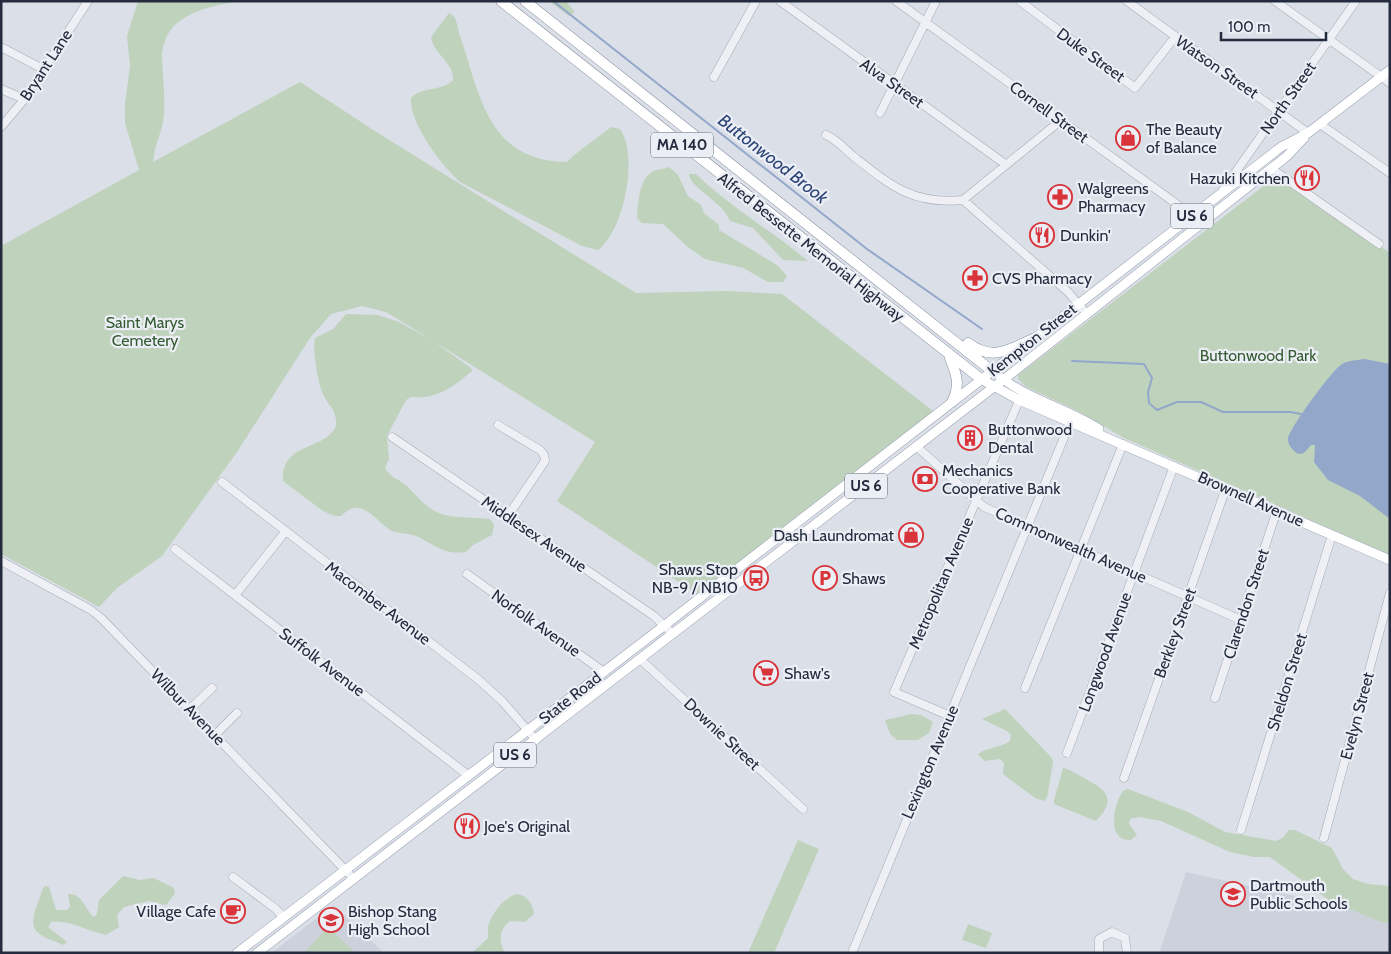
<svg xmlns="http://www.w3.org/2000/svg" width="1391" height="954" font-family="Cabin,sans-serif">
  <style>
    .built { fill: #cdd1dc }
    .green { fill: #bfd2bc }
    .water { fill: #93a7cb }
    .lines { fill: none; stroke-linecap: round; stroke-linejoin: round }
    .stream { stroke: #93a7cb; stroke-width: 2 }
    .minor-casing { stroke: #a4a9b4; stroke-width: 9 }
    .major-casing { stroke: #9aa1b4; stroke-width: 10 }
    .highway-casing { stroke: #828a9f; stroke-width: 11 }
    .minor { stroke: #eef0f5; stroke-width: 8 }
    .major { stroke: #fff; stroke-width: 9 }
    .highway { stroke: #fff; stroke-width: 10 }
    .labels { text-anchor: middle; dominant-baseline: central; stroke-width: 4.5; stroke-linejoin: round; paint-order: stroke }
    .shield { fill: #ebeef5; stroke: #606675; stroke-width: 1 }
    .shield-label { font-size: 15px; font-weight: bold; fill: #242b3e }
    .street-label { font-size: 16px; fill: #242b3e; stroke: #ebeef5 }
    .poi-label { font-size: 16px; fill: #242b3e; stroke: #ebeef5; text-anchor: start }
    .park-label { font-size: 16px; fill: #345b31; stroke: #ebeef5 }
    .water-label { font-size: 18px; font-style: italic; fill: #2c4475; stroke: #ebeef5 }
  </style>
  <rect width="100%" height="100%" fill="#dbdfe7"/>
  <path class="built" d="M1186 872 1390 917V953H1159Z
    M334 905 384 953H271Z"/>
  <path class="green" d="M138 1H239C205 8 162 14 162 60 163 78 165 96 164 114 163 131 154 145 153 162L300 82 381 135 636 293 728 291 782 294 933 411 697 594 557 501 595 442 433 341 471 368 472 371C453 387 436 400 411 397L406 400 387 436 389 459 385 468C390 477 398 479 406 485 416 495 425 507 439 513 455 519 474 517 490 519L494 525 492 535 473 545 466 552C442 555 436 545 416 536 408 533 397 534 390 530 379 523 368 506 354 508 350 508 344 513 341 516H335L323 511 283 481C281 441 326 451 336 426 337 408 329 408 323 394 318 384 312 348 315 338L333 329 346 314 378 315 399 322 432 340 386 312 362 306 331 314 310 338 237 452 162 556 117 588 99 607 1 554V246L139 170 125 123V104L130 66 127 36Z
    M549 1H566L575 12 569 16Z
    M449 13C457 16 457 25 459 33 480 93 486 161 567 162 580 149 596 139 611 127L620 129C639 156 624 230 598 250L582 246 460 182C442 166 409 123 411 98 422 86 442 92 453 80 454 62 434 55 431 37Z
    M669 167 678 175 688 196 701 205 704 213 719 225V230L777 265 787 276 783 282H768L743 268 705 259 689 248 663 224 642 223 637 218C638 204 639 179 652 172 657 169 664 169 669 167Z
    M689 174H696C730 207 772 231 808 261L783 260 753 228 730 221C723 202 689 187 689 174Z
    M1279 174 1390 253V555L1124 438 1076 410 1026 387 1018 379V375Z
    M1005 709 1051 757 1053 762 1047 798 1044 801 1035 798 1003 774 1004 763 1000 759 984 761 978 754C988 747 1000 748 1010 741L1011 735 1007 731 982 719Z
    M912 714 921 715 933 722 929 733 918 740H897L890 734 885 720Z
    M1063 768C1070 769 1077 775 1084 778 1106 790 1118 798 1096 821L1054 804V800Z
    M1128 789 1188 812 1225 832 1276 841 1284 837 1289 830H1295L1332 848 1343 869 1353 879 1368 884 1390 886V923L1381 922 1330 901 1270 857H1254L1230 852 1161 821 1139 817 1130 819 1129 824 1137 835 1131 840C1105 842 1114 801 1124 790Z
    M798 840 819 849 774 953H748Z
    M123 876 140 880 154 878 174 888 175 893 167 904 164 905 149 901 124 907 117 915 119 927 106 935C89 932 68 919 51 922L48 927 67 942 64 945C35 934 26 932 39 900 42 895 40 890 45 886L49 887 56 910H67L70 906 68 894C83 893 85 910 94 917L97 914 99 900Z
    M518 894C527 896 533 904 534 914L525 922 510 921C499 930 498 941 505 953H472L488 938C489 934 487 930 488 926 492 913 505 896 518 894Z
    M968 924 992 933 986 948 962 940Z
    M328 927 356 953H304Z"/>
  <path class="water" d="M1365 359 1390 364V519L1360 496 1328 480 1314 462 1315 445H1311L1304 453 1298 454C1293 450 1288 446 1288 439 1288 430 1333 369 1342 364 1349 360 1358 360 1365 359Z"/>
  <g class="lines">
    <path class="stream" d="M553 1 867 249 982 329
      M1072 361 1144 364 1152 378 1148 392 1149 403 1157 410 1177 402H1201L1223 412H1291L1305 415"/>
    <defs>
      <path id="minor" d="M780 1 1005 164
        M896 1 1178 205 1198 227
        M1020 1 1135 88 1175 37
        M1127 1 1308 133
        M1275 1 1390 83
        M1 47 43 69
        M714 77 756 1
        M1 89 24 99
        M880 113 936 1
        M1320 124 1390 173
        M1 127 23 101 88 1
        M826 135C836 139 845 149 853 156 891 186 913 205 963 200L1068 292 1087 314
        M1272 169 1379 244
        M1223 190 1356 1
        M963 200 1060 121
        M498 425 540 450 544 455 545 461 508 516
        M392 437 654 616 673 634
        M916 446 984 507 1241 620
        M222 482 479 680 503 702 536 740
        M175 549 469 776
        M1 561 91 610 101 618 354 879
        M467 574 604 672
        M236 594 285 532
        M640 659 803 809
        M1025 688 1123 444
        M1215 698 1277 510
        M190 709 212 688
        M950 716 894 692 1021 396
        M215 735 237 713
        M1067 753 1174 466
        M1124 778 1226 488
        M1241 830 1332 535
        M1324 838 1390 593
        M233 877 276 909 283 917
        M852 953 1072 418
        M1099 953V939L1112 932 1125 938 1127 953"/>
      <path id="major" d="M1000 377C1030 400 1068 409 1099 429
        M981 379 1019 400 1390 560
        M237 953 665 625 1281 147 1308 133 1390 70
        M257 953 1012 373 1287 156 1304 138"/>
      <path id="highway" d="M501 1 981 379
        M525 1 992 371
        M968 343C992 362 1011 349 1035 338
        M950 358C956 373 961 385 952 402"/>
    </defs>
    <use href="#minor" class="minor-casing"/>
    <use href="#major" class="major-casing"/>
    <use href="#highway" class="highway-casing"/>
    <use href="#minor" class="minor"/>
    <use href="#major" class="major"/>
    <use href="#highway" class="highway"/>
  </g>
  <defs>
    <symbol id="shop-ring" viewBox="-11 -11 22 22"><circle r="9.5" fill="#ebeef5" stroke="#d8343a" stroke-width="1.5"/><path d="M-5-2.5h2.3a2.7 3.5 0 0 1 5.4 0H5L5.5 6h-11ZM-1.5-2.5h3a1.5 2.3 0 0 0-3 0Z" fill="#d8343a"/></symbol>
    <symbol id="restaurant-ring" viewBox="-11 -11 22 22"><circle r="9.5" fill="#ebeef5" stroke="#d8343a" stroke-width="1.5"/><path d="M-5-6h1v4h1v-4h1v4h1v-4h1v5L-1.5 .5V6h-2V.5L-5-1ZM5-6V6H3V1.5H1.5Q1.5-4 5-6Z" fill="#d8343a"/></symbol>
    <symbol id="pharmacy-ring" viewBox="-11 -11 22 22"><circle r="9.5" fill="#ebeef5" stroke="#d8343a" stroke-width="1.5"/><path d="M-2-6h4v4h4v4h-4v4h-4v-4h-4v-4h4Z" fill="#d8343a"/></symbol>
    <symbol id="building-ring" viewBox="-11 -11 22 22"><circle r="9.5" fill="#ebeef5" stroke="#d8343a" stroke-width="1.5"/><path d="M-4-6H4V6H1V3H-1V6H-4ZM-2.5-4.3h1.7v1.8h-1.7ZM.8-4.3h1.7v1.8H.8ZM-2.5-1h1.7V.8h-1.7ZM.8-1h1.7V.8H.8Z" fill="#d8343a"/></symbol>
    <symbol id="bank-ring" viewBox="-11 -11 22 22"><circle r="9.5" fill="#ebeef5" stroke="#d8343a" stroke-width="1.5"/><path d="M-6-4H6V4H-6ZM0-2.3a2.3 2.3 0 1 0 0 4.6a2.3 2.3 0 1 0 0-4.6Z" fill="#d8343a"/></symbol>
    <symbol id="bus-ring" viewBox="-11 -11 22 22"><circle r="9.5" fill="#ebeef5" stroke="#d8343a" stroke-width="1.5"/><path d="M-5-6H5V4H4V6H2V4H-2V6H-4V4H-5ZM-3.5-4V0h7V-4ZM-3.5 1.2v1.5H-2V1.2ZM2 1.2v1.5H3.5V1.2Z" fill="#d8343a"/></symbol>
    <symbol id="parking-ring" viewBox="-11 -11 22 22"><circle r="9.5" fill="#ebeef5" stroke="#d8343a" stroke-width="1.5"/><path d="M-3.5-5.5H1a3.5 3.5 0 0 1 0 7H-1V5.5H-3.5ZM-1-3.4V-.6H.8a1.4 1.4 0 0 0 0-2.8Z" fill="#d8343a"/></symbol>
    <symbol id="supermarket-ring" viewBox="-11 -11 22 22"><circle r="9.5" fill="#ebeef5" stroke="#d8343a" stroke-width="1.5"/><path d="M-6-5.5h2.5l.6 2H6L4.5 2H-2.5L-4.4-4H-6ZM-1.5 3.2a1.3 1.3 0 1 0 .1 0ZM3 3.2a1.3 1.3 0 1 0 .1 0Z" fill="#d8343a"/></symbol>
    <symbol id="school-ring" viewBox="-11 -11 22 22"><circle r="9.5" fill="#ebeef5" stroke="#d8343a" stroke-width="1.5"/><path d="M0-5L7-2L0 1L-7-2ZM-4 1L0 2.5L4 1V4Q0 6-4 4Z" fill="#d8343a"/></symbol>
    <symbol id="cafe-ring" viewBox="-11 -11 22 22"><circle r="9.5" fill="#ebeef5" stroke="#d8343a" stroke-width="1.5"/><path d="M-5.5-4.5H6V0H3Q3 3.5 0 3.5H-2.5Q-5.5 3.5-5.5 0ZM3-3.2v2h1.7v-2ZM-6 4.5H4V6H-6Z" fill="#d8343a"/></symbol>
  </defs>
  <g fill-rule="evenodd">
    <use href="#shop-ring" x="1114" y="124" width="28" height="28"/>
    <use href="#restaurant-ring" x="1293" y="164" width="28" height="28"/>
    <use href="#pharmacy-ring" x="1046" y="183" width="28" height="28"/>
    <use href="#restaurant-ring" x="1028" y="221" width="28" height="28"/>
    <use href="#pharmacy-ring" x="961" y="264" width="28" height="28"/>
    <use href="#building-ring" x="956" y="424" width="28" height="28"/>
    <use href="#bank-ring" x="911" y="465" width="28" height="28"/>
    <use href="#shop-ring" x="897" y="521" width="28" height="28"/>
    <use href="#bus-ring" x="742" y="564" width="28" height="28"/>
    <use href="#parking-ring" x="811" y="564" width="28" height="28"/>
    <use href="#supermarket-ring" x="752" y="659" width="28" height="28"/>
    <use href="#restaurant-ring" x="453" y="812" width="28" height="28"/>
    <use href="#school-ring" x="1219" y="880" width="28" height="28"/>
    <use href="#cafe-ring" x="219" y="897" width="28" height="28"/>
    <use href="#school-ring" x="317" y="906" width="28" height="28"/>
  </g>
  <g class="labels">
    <g class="shield">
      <rect x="651" y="132.5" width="62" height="25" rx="4"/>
      <rect x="1171" y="203.5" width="42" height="25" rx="4"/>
      <rect x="845" y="473.5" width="42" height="25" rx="4"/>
      <rect x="494" y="742.5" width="42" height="25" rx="4"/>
    </g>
    <g class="shield-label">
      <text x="682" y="145">MA 140</text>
      <text x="1192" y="216">US 6</text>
      <text x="866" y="486">US 6</text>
      <text x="515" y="755">US 6</text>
    </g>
    <g class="street-label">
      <text transform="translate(1091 55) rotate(36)">Duke Street</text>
      <text transform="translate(46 65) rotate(-57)">Bryant Lane</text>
      <text transform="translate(1217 67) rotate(35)">Watson Street</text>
      <text transform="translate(892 83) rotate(35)">Alva Street</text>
      <text transform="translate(1288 98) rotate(-55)">North Street</text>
      <text transform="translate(1049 112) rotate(36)">Cornell Street</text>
      <text transform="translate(811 247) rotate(38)">Alfred Bessette Memorial Highway</text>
      <text transform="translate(1032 340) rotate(-38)">Kempton Street</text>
      <text transform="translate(1251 499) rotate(24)">Brownell Avenue</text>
      <text transform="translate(534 534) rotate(34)">Middlesex Avenue</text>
      <text transform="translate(1071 545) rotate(24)">Commonwealth Avenue</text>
      <text transform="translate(941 583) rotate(-67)">Metropolitan Avenue</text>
      <text transform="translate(378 603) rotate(37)">Macomber Avenue</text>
      <text transform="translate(1246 604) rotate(-72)">Clarendon Street</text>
      <text transform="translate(536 623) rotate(35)">Norfolk Avenue</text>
      <text transform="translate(1175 633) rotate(-70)">Berkley Street</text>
      <text transform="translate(1105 652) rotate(-70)">Longwood Avenue</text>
      <text transform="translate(322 662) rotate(37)">Suffolk Avenue</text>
      <text transform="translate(1287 682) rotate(-73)">Sheldon Street</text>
      <text transform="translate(570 698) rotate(-38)">State Road</text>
      <text transform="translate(188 707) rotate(46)">Wilbur Avenue</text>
      <text transform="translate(1357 716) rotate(-75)">Evelyn Street</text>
      <text transform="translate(722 734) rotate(43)">Downie Street</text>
      <text transform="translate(930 762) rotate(-67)">Lexington Avenue</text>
    </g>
    <g class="poi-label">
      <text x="1146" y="129">The Beauty<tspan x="1146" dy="18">of Balance</tspan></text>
      <text x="1290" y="178" text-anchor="end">Hazuki Kitchen</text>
      <text x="1078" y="188">Walgreens<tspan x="1078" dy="18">Pharmacy</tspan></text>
      <text x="1060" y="235">Dunkin'</text>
      <text x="992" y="278">CVS Pharmacy</text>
      <text x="988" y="429">Buttonwood<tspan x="988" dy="18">Dental</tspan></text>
      <text x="942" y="470">Mechanics<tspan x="942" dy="18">Cooperative Bank</tspan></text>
      <text x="894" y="535" text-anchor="end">Dash Laundromat</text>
      <text x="738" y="569" text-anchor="end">Shaws Stop<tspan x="738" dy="18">NB-9 / NB10</tspan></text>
      <text x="842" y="578">Shaws</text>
      <text x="784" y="673">Shaw's</text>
      <text x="484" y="826">Joe's Original</text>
      <text x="1250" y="885">Dartmouth<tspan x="1250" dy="18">Public Schools</tspan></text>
      <text x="216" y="911" text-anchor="end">Village Cafe</text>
      <text x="348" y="911">Bishop Stang<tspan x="348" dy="18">High School</tspan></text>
    </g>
    <g class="park-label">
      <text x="145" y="322">Saint Marys<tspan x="145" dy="18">Cemetery</tspan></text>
      <text x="1258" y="355">Buttonwood Park</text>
    </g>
    <g class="water-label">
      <text transform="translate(773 159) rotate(38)">Buttonwood Brook</text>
    </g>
  </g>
  <rect width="1391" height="954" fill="none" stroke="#242b3e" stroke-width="5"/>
  <path d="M1221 32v8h105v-8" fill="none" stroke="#242b3e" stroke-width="2.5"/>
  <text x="1228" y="32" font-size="15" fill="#242b3e" stroke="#ebeef5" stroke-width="4" paint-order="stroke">100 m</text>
</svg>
